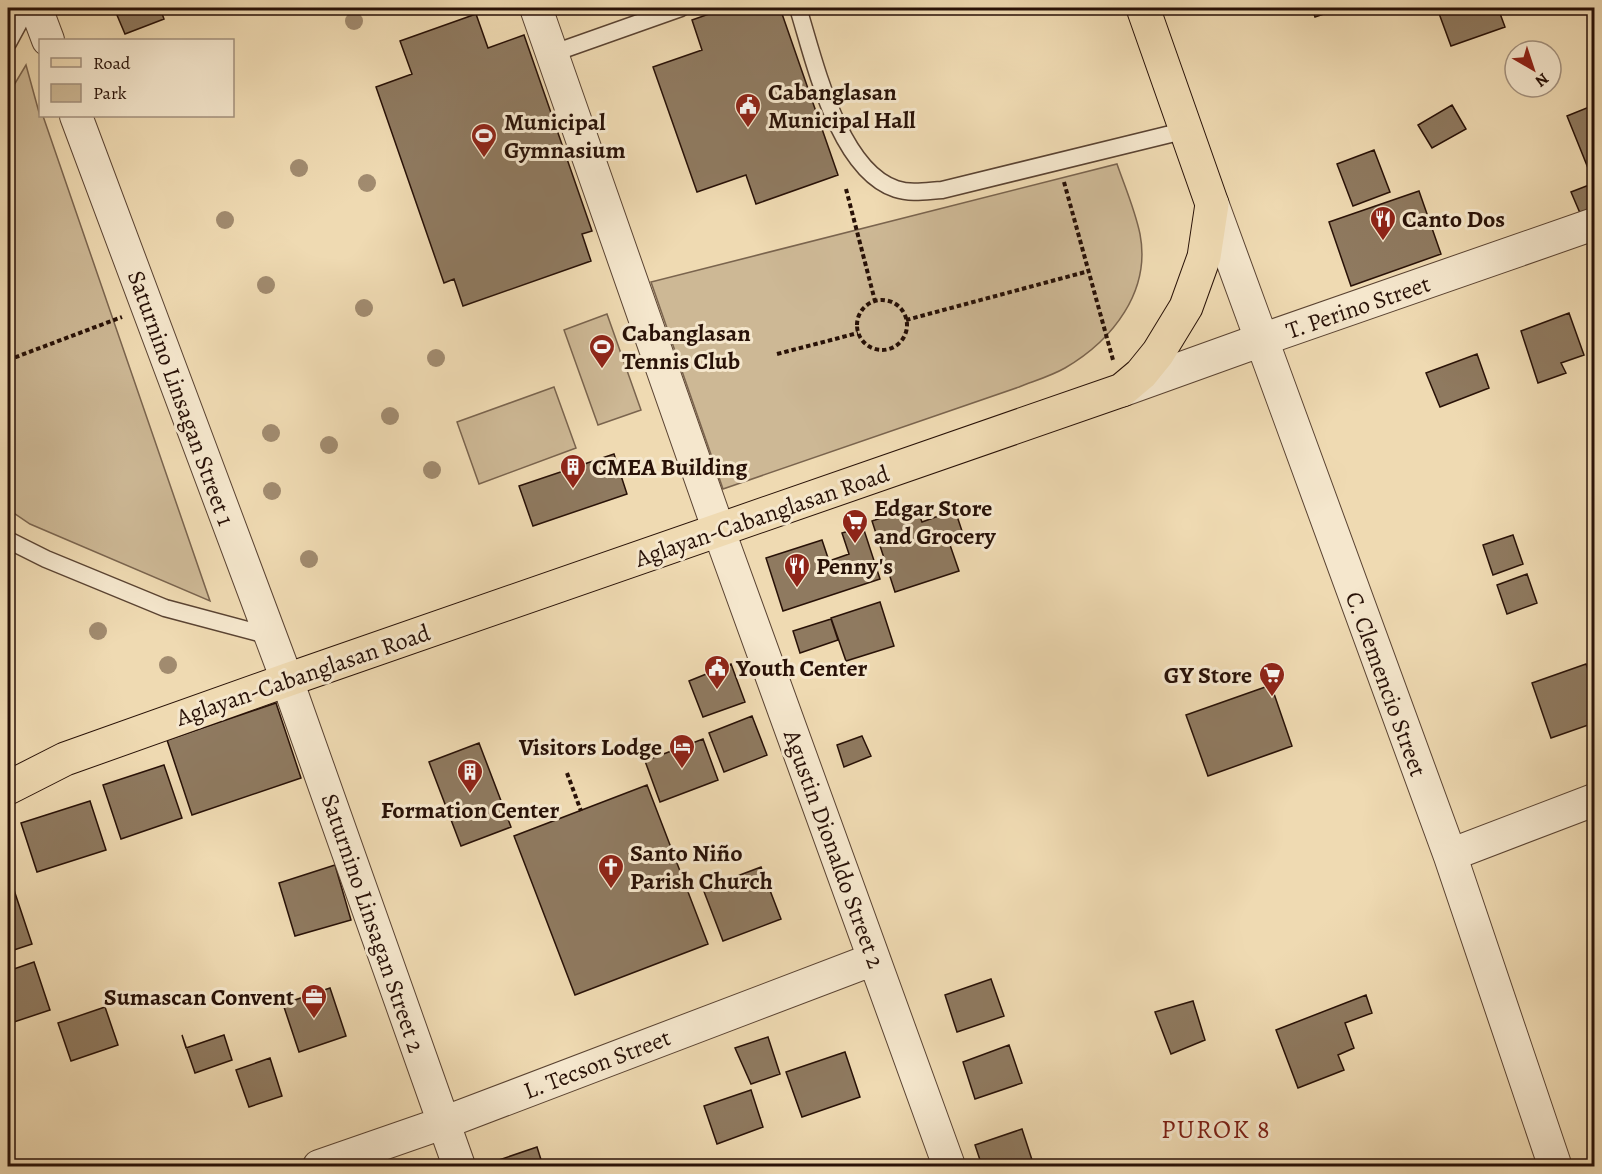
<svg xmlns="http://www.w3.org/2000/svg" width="1602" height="1174" font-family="Alegreya,serif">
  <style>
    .green { fill: #cdb895; stroke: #7a644e; stroke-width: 1.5 }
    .building { fill: #8f7a60; stroke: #281107; stroke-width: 1.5 }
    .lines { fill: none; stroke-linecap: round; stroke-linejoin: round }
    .service-casing { stroke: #5a4332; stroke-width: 19 }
    .minor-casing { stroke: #5a4332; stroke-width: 34 }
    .tertiary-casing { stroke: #5a4332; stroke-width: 35 }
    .primary-casing { stroke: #281107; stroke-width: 35 }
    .path { stroke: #281107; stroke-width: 4; stroke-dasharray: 4.5 3; stroke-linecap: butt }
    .service { stroke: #f5e7cd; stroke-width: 16 }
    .minor { stroke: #f5e7cd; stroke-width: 32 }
    .tertiary { stroke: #f5e7cd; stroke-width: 33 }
    .primary { stroke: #efdab2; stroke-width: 33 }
    .tree { fill: #a18b6f }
    .labels { text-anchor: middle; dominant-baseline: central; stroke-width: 6; stroke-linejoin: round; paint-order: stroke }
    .poi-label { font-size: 24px; font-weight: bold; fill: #281107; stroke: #f5e7cd; text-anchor: start }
    .street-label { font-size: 24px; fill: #281107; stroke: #f5e7cd }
    .neighbourhood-label { font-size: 26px; letter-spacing: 1.5px; fill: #7a1f14; stroke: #f5e7cd }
  </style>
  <rect width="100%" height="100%" fill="#efdab2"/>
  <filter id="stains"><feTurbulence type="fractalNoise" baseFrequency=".00333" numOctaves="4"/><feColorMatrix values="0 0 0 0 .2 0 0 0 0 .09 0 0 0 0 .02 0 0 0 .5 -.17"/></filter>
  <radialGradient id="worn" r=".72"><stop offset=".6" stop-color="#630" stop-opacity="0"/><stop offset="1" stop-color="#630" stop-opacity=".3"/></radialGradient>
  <path class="green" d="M26 65 40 116H43L210 601 30 524 8 509V95Z
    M1117 164C1125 187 1135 210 1140 234 1151 291 1113 340 1065 368 1051 376 1034 381 1019 387L723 489 651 282Z
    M607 314 641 410 598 425 564 330Z
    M554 387 576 448 479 484 457 422Z"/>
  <path class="building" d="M114 8H160L164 19 125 34Z
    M726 8H780L838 175 756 204 746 175 697 192 653 67 702 50 692 20Z
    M1312 8H1341L1315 17Z
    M1437 8H1498L1505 27 1451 46Z
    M476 14 488 48 524 35 592 231 582 234 591 261 463 306 454 279 444 283 376 87 412 74 400 41Z
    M1452 105 1466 129 1432 148 1418 125Z
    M1594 105V166L1588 168 1567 116Z
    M1374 150 1390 192 1353 206 1337 164Z
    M1589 185 1594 207 1580 213 1571 192Z
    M1419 191 1441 254 1351 286 1329 222Z
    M1569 313 1584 355 1561 363 1566 373 1538 383 1521 331Z
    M1477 354 1489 388 1440 407 1426 373Z
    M614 454 627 494 533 526 519 486Z
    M916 506 922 522 955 510 965 540 950 545 959 571 895 592 872 521Z
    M863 527 880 579 783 611 766 558 822 540 829 561 849 554 842 533Z
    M1513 535 1523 564 1493 575 1483 545Z
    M1527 574 1537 603 1507 614 1497 585Z
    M880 602 894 646 846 661 831 618Z
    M831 619 838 640 800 653 793 631Z
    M731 664 745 702 703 717 689 681Z
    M1586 664 1594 685V723L1551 738 1532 683Z
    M1271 685 1292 746 1208 776 1186 715Z
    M276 703 301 778 192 815 167 740Z
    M752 716 767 755 724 772 709 733Z
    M862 736 871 756 844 767 837 745Z
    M703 739 718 780 660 802 645 761Z
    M479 743 511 827 461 846 429 762Z
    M164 765 182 818 121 839 103 785Z
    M647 785 708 944 575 995 514 836Z
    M90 801 106 850 37 872 21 823Z
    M335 865 351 920 295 936 279 883Z
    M761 867 781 919 723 941 703 889Z
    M11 881 32 944 8 952V882Z
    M34 962 50 1010 8 1024V971Z
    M991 979 1004 1016 957 1032 945 995Z
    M330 988 346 1036 299 1052 283 1004Z
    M1366 995 1372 1013 1345 1023 1354 1048 1338 1055 1344 1070 1298 1088 1276 1030Z
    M1193 1001 1205 1040 1171 1054 1155 1012Z
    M105 1007 118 1045 71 1061 58 1023Z
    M182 1035 186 1048 224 1035 232 1060 195 1073Z
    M768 1037 780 1074 751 1084 735 1048Z
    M1009 1045 1022 1083 975 1099 963 1062Z
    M845 1052 860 1097 802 1117 786 1072Z
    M270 1058 282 1096 249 1107 236 1070Z
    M751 1090 763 1127 717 1144 704 1106Z
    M1022 1129 1034 1166H982L975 1145Z
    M537 1147 543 1166H491L490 1163Z"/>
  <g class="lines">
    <defs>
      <path id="service" d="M798 8C814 59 838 170 896 189 911 194 926 191 942 190L1187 130
        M8 43 27 8
        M551 54 681 8
        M8 540 46 559 165 608 270 636"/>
      <path id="minor" d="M36 8 48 40
        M536 8 719 531 949 1166
        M76 116 287 680 459 1166
        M1261 340 1594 224
        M1450 855 1594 800
        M319 1166 443 1123 874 959"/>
      <path id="tertiary" d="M1212 204 1450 855 1555 1166
        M1122 390 1261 340"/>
      <path id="primary" d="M8 788 65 759 287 680 1122 390 1141 374 1158 353 1186 307 1204 257 1212 204 1143 8"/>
    </defs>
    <use href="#service" class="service-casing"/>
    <use href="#minor" class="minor-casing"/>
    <use href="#tertiary" class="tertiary-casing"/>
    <use href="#primary" class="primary-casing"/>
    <path class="path" d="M1064 182 1113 360
      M846 189 875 301
      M857 325a25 25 0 1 1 50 0a25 25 0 1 1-50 0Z
      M906 320 1089 271
      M777 354 858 333
      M8 360 122 317
      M567 773 581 811"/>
    <use href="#service" class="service"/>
    <use href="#minor" class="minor"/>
    <use href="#tertiary" class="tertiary"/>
    <use href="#primary" class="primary"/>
  </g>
  <g class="tree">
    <circle cx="354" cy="21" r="9"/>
    <circle cx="299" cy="168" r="9"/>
    <circle cx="367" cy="183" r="9"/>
    <circle cx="225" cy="220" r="9"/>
    <circle cx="266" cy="285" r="9"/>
    <circle cx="364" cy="308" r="9"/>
    <circle cx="436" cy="358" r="9"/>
    <circle cx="390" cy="416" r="9"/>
    <circle cx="271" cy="433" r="9"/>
    <circle cx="329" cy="445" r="9"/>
    <circle cx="432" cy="470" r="9"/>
    <circle cx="272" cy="491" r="9"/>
    <circle cx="309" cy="559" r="9"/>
    <circle cx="98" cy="631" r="9"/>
    <circle cx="168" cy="665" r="9"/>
  </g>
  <defs>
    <symbol id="civic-pin" viewBox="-11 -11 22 30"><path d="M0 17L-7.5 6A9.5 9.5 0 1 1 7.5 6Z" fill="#8f2418" stroke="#f5e7cd"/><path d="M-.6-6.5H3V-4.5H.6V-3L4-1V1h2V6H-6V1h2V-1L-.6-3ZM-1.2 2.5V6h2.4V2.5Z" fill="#fff"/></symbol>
    <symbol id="stadium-pin" viewBox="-11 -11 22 30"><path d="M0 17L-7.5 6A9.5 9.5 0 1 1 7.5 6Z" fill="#8f2418" stroke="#f5e7cd"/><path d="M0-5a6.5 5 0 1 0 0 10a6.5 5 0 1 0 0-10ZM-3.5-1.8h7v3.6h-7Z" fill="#fff"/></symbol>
    <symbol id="restaurant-pin" viewBox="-11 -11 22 30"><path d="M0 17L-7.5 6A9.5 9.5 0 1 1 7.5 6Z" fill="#8f2418" stroke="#f5e7cd"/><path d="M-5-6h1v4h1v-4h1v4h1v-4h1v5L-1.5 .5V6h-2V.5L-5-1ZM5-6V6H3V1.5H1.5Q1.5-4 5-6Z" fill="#fff"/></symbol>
    <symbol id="building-pin" viewBox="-11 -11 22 30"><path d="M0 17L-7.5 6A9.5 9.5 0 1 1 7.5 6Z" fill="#8f2418" stroke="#f5e7cd"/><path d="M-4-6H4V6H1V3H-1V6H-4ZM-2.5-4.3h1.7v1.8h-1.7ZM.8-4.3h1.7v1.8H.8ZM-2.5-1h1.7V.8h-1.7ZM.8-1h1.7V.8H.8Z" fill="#fff"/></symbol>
    <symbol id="supermarket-pin" viewBox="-11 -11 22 30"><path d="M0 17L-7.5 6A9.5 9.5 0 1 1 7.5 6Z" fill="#8f2418" stroke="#f5e7cd"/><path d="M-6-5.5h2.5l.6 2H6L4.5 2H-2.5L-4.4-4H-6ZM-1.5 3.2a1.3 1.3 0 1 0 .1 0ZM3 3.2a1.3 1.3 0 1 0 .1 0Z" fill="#fff"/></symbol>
    <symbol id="hotel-pin" viewBox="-11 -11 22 30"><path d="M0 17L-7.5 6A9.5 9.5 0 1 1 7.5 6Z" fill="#8f2418" stroke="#f5e7cd"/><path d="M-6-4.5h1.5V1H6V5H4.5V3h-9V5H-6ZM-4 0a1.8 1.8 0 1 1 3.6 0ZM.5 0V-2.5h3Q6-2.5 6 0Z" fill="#fff"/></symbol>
    <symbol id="church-pin" viewBox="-11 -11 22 30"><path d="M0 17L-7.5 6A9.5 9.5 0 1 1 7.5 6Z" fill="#8f2418" stroke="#f5e7cd"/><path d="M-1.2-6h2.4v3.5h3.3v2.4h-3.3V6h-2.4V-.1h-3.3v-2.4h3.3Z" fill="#fff"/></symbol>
    <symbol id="office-pin" viewBox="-11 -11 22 30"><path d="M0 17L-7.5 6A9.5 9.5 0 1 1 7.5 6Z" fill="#8f2418" stroke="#f5e7cd"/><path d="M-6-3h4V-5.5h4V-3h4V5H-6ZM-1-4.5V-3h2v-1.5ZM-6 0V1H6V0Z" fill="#fff"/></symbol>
  </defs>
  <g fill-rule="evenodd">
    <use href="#civic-pin" x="733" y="91" width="30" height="40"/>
    <use href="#stadium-pin" x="469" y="121" width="30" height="40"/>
    <use href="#restaurant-pin" x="1368" y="204" width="30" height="40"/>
    <use href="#stadium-pin" x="587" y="332" width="30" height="40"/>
    <use href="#building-pin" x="558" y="452" width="30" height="40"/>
    <use href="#supermarket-pin" x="840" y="507" width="30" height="40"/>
    <use href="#restaurant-pin" x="782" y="551" width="30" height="40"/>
    <use href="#civic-pin" x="702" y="653" width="30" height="40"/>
    <use href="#supermarket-pin" x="1257" y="660" width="30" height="40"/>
    <use href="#hotel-pin" x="667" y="732" width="30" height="40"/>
    <use href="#building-pin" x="455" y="757" width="30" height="40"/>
    <use href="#church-pin" x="596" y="852" width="30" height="40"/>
    <use href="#office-pin" x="299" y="982" width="30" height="40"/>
  </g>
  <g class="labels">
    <g class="poi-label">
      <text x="768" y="92">Cabanglasan<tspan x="768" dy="28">Municipal Hall</tspan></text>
      <text x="504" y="122">Municipal<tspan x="504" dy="28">Gymnasium</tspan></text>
      <text x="1402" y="219">Canto Dos</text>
      <text x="622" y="333">Cabanglasan<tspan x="622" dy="28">Tennis Club</tspan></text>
      <text x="592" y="467">CMEA Building</text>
      <text x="874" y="508">Edgar Store<tspan x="874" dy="28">and Grocery</tspan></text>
      <text x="816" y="566">Penny's</text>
      <text x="736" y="668">Youth Center</text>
      <text x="1252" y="675" text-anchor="end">GY Store</text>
      <text x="662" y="747" text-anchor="end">Visitors Lodge</text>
      <text x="470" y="810" text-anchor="middle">Formation Center</text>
      <text x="630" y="853">Santo Niño<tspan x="630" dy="28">Parish Church</tspan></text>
      <text x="294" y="997" text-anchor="end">Sumascan Convent</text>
    </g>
    <g class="street-label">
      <text transform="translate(1358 307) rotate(-19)">T. Perino Street</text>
      <text transform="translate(181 398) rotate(70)">Saturnino Linsagan Street 1</text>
      <text transform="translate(762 516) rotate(-19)">Aglayan-Cabanglasan Road</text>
      <text transform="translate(303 675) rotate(-19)">Aglayan-Cabanglasan Road</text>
      <text transform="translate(1386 684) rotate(70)">C. Clemencio Street</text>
      <text transform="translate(834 849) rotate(70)">Agustin Dionaldo Street 2</text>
      <text transform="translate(373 923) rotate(71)">Saturnino Linsagan Street 2</text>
      <text transform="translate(597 1064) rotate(-21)">L. Tecson Street</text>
    </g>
    <g class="neighbourhood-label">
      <text x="1216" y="1129">PUROK 8</text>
    </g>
  </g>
  <rect width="1602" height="1174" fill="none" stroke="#efdab2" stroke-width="30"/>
  <rect x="9" y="9" width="1584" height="1156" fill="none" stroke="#281107" stroke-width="3"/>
  <rect x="15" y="15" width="1572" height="1144" fill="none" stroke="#281107" stroke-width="1.5"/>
  <rect x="39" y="39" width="195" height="78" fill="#f5e7cd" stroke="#a3917e" stroke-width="1.5"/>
  <rect x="51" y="58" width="30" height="9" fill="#efdab2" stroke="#a3917e" stroke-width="1.5"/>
  <text x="93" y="69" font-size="18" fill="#281107">Road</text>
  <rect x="51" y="84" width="30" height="18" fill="#cdb895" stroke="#a3917e" stroke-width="1.5"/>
  <text x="93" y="99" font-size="18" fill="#281107">Park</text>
  <g transform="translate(1533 69) rotate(141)"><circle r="28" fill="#f5e7cd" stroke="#a3917e" stroke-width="1.5"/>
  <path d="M0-4.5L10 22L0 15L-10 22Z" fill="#8f2418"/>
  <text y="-9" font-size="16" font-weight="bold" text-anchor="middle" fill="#281107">N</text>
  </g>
  <rect width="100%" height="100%" filter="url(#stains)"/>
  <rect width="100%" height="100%" fill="url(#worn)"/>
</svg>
